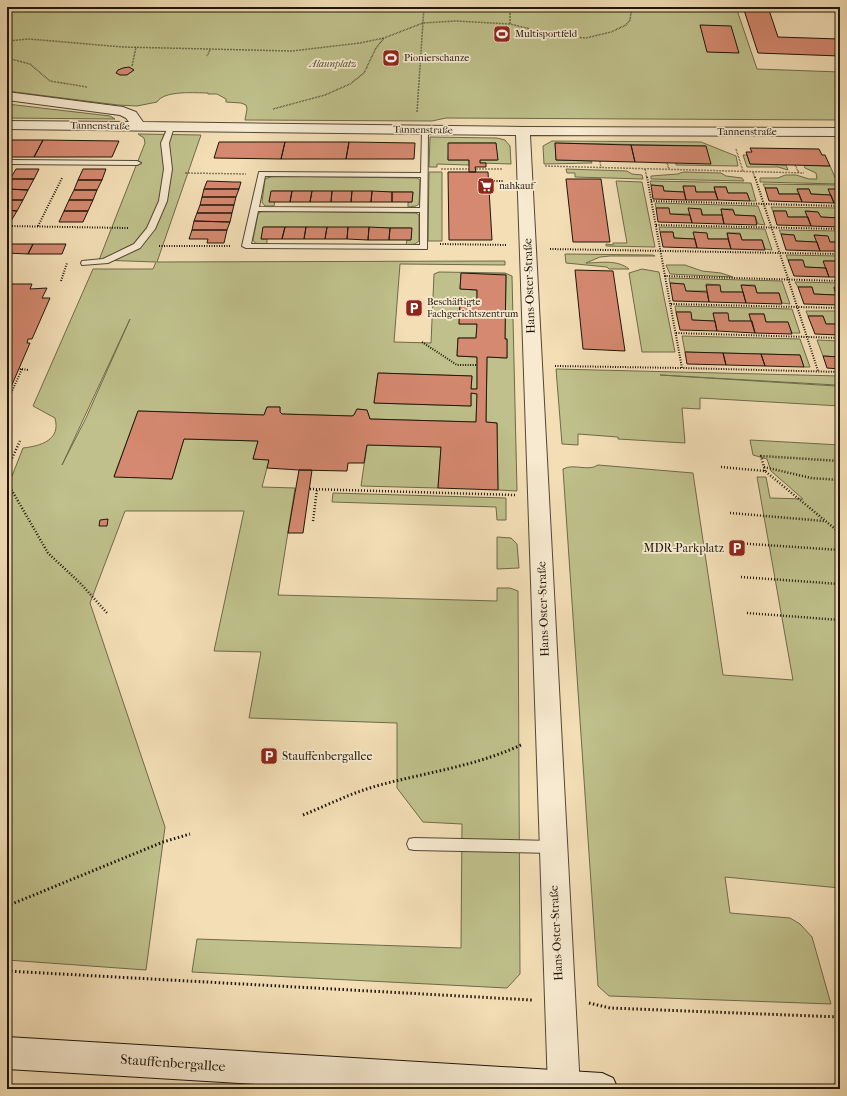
<svg xmlns="http://www.w3.org/2000/svg" width="847" height="1096" font-family="'IM FELL French Canon',serif">
  <style>
    .green { fill: #bfc08b; stroke: #6e6a4a; fill-rule: evenodd }
    .building { fill: #d58970; stroke: #1e1509 }
    .lines { fill: none; stroke-linecap: round; stroke-linejoin: round }
    .lane-casing { stroke: #534734; stroke-width: 2 }
    .street-casing { stroke: #534734; stroke-width: 2 }
    .secondary-casing { stroke: #1e1509; stroke-width: 2 }
    .path-far3 { stroke: #1e1509; stroke-width: 1.5; stroke-dasharray: 0.5 1; stroke-linecap: butt }
    .path-far2 { stroke: #1e1509; stroke-width: 2; stroke-dasharray: 1 1.5; stroke-linecap: butt }
    .path-far1 { stroke: #1e1509; stroke-width: 2.5; stroke-dasharray: 1 2; stroke-linecap: butt }
    .path { stroke: #1e1509; stroke-width: 3; stroke-dasharray: 1.5 2.5; stroke-linecap: butt }
    .lane { fill: #f7ead0; fill-rule: evenodd }
    .street { fill: #f7ead0; fill-rule: evenodd }
    .secondary { fill: #f7ead0; fill-rule: evenodd }
    .labels { text-anchor: middle; dominant-baseline: central; stroke-width: 3.5; stroke-linejoin: round; paint-order: stroke }
    .far-poi-label { font-size: 10px; fill: #1e1509; stroke: #f7ead0; text-anchor: start }
    .far-park-label { font-size: 10px; font-style: italic; fill: #565136; stroke: #f7ead0 }
    .far-street-label { font-size: 10px; fill: #1e1509; stroke: #f7ead0 }
    .street-label { font-size: 12px; fill: #1e1509; stroke: #f7ead0 }
    .poi-label { font-size: 12px; fill: #1e1509; stroke: #f7ead0; text-anchor: end }
    .near-street-label { font-size: 14px; fill: #1e1509; stroke: #f7ead0 }
  </style>
  <rect width="100%" height="100%" fill="#f3deb6"/>
  <filter id="stains"><feTurbulence type="fractalNoise" baseFrequency=".005" numOctaves="4"/><feColorMatrix values="0 0 0 0 .2 0 0 0 0 .09 0 0 0 0 .02 0 0 0 .5 -.17"/></filter>
  <radialGradient id="worn" r=".72"><stop offset=".6" stop-color="#630" stop-opacity="0"/><stop offset="1" stop-color="#630" stop-opacity=".3"/></radialGradient>
  <path class="green" d="M7 7H736L757 69 840 72V120L446 118 432 121 245 120 247 109 246 105 241 103 226 102V99L217 94H208V93C196 93 164 90 157 102L137 106 118 105 7 91Z
    M7 104 110 116 115 119 7 118Z
    M138 134 201 135 157 262 505 261V265L400 264 394 342 431 343 434 274 439 272 505 273 512 276 517 491 498 490 497 423 486 422 487 357 507 358V339H505L506 274H461L460 289 477 290V303L460 302 459 324H477L476 338H458L457 356 477 357V389H471L472 376 378 373 374 403 471 406V393L477 394 476 422 370 419 367 410 357 409 354 415 352 416 282 414 280 412V407H267L264 415 138 411 114 476 172 479 184 439 258 441 253 459 269 460 262 487 295 488 278 595 497 601V588H510L518 591 520 974 507 988 192 972 197 939 461 948 462 824 423 822 397 788V723L249 718 261 652 214 651 244 511H125L90 603 165 827 146 970 7 960V476H12L23 448C41 446 61 440 55 418L33 406 93 269H153L156 262 99 260 145 143 144 138ZM130 319 86 418 62 465Z
    M430 137 497 138 505 140 510 146 511 164 480 163V160H497L496 143H449L448 160H469V165L437 164V167H429Z
    M552 141 701 142 736 156 738 166 676 165V163L706 146 555 143 556 160 591 161 592 163 544 164 543 146Z
    M743 155H747L750 164 786 165 788 170 778 167H747Z
    M804 165 830 166 838 184 760 182V178H778L785 175H796L809 179H817L816 173 805 168Z
    M566 169 627 171 632 174 642 175 643 179 575 177V173H567Z
    M429 172H442V241H428Z
    M684 172 721 173 726 176 742 178 744 181 651 179V176L678 174 680 173Z
    M273 176 417 178 420 180 419 204 416 206 408 207V202H412L413 192 272 191 269 201H275L274 206H265L262 202 265 179Z
    M616 181 642 182 655 247 606 246V244L613 245V243H627Z
    M650 181 751 183 756 201H750L747 193H728L726 187H714L715 192H696L695 187 683 186 684 192 664 191 663 186 651 185Z
    M763 184 840 185V189L831 195 811 194 809 189H797L799 194H779L777 188H765Z
    M655 203 758 206 765 225 758 224 755 216 735 215 733 209H721L722 215H703L701 209H689L690 214H670L668 208H656Z
    M771 207 840 208V212H838L840 218 821 217 818 212 806 211 808 217H788L786 211H773Z
    M262 211 416 213 419 215V241L415 244 406 245 407 240H411V228L264 227 261 239H267V244C262 244 255 245 253 240L258 214Z
    M659 227 765 229 772 250 765 249 762 240H742L740 233H727L728 239H708L706 233 694 232 695 239 674 238 673 232H660Z
    M779 230 840 231V242H830L827 236 814 235 817 242 796 241 794 235 781 234Z
    M565 254 653 255 655 256H610L600 257 586 263C599 263 617 259 629 269H609L607 267 566 263Z
    M786 255 840 256V268L837 261H824L826 268 805 267 802 260H788Z
    M666 265H685L702 271 721 273 733 277 670 274Z
    M642 269 659 272 675 352H642L629 273Z
    M669 278 782 281 790 304 782 303 779 293H757L755 285H741L743 292H721L719 285 706 284 707 291H685L684 284 670 283Z
    M795 282 840 283V288H834L836 295 814 294 812 287H798Z
    M675 306 792 309 800 333H792L788 322H766L764 314H749L751 321H729L727 313H713L715 321 692 320 690 312H676Z
    M806 311H840V324H826L823 316H808Z
    M682 336 800 339 810 367H804L800 355 685 352Z
    M817 340 840 341V357L823 356Z
    M556 369 840 376V406L700 398V409L682 408 685 443 618 439V437L578 434V445L562 444ZM660 375 836 385V386Z
    M750 440 840 445V888L725 877 730 913 790 918 800 924 812 937 831 1004 609 996 598 986 563 469C574 463 588 472 598 465L693 473 723 675 793 680 757 477H766L770 498 803 499 771 471 767 459 753 455Z
    M367 445 441 447 438 488 361 486Z
    M333 493 506 498V520H497L496 507 332 502Z
    M497 537 511 538 517 544 519 568 497 569Z"/>
  <path class="building" d="M743 7H768L778 37 839 39 840 56 758 53Z
    M700 25 731 26 739 53 707 52Z
    M129 67 134 70 127 75H120L116 73 118 70 123 68Z
    M7 140H43L34 157H7Z
    M43 140 119 141 112 157H34Z
    M219 142H285L281 159 214 158Z
    M285 142H349L346 159H281Z
    M349 142 415 143 414 159H346Z
    M448 143H496L498 160H480V163H486V167H475L476 172H469V160H448Z
    M555 143 631 145 635 162 556 160Z
    M631 145 706 146 711 164 635 162Z
    M750 148 819 149 822 155H825L830 166 750 164 746 152H752Z
    M16 169H39L34 179H10Z
    M83 169H106L102 180H78Z
    M448 172H488L492 240H449Z
    M10 179H34L28 190 7 189V185Z
    M566 179H601L610 242H573Z
    M78 180H102L97 190H74Z
    M207 181 234 182H241L239 189H204Z
    M651 185 663 186 664 191 684 192 686 200 653 199Z
    M683 186H695L696 192H715L718 200H686Z
    M714 187H726L728 193H747L750 201 718 200Z
    M765 188H777L779 194H799L802 202 769 201Z
    M7 189 28 190 23 200H7Z
    M204 189H239L236 197H202Z
    M797 189H809L811 194 831 195 834 203 802 202Z
    M828 189H840V203H834Z
    M74 190H97L93 200H69Z
    M271 191H292L290 202H269Z
    M292 191H312L310 202H290Z
    M312 191H332L331 202H310Z
    M332 191H352L351 202H331Z
    M352 191H372L371 202H351Z
    M372 191 392 192V202H371Z
    M392 192H413L412 202H392Z
    M202 197H236L234 205H200Z
    M7 200H23L17 211 7 210Z
    M69 200H93L88 211H64Z
    M200 205H234L232 213H197Z
    M656 208H669L670 214 690 215 692 223 658 222Z
    M688 208 701 209 702 215H722L724 224 692 223Z
    M721 209 733 210 735 215 755 216 757 225 724 224Z
    M7 210 17 211 11 221H7Z
    M64 211H88L83 222H59Z
    M773 211H786L788 217H808L811 226 777 225Z
    M805 211 818 212 821 217 840 218V227L811 226Z
    M197 213H232L230 222 194 221Z
    M194 221 230 222 227 230H192Z
    M263 227H285L282 239H261Z
    M285 227H306L304 239H282Z
    M306 227H327L325 239H304Z
    M327 227H348L347 239H325Z
    M348 227H369L368 240 347 239Z
    M369 227 390 228 389 240H368Z
    M390 228H412L411 240H389Z
    M192 230H227L224 243H207L208 239H189Z
    M660 232H673L674 238 695 239 697 248 663 247Z
    M693 232 707 233 708 239H728L731 249 697 248Z
    M727 233 740 234 742 240H762L765 250 731 249Z
    M781 234 794 235 796 241 817 242 820 251 786 250Z
    M814 235 828 236 830 242H840V251H820Z
    M7 244H33L28 254 7 253Z
    M33 244H66L62 254H28Z
    M788 260H803L805 267 826 268 829 277 794 276Z
    M823 261H837L840 268V277H829Z
    M575 270 613 271 625 351 583 349Z
    M461 273 506 275 505 339H507V358L487 357 486 422 497 423 498 490 438 488 441 447 367 445 364 463H348L347 471 299 470 267 468 269 460 253 459 258 441 184 439 172 479 114 477 138 411 264 415 267 407H280V412L282 414 352 416 354 415 357 409 367 410 370 419 476 422 477 394 471 393V406L374 403 378 373 472 376 471 389H477V357L457 356 458 338H476L477 324H459L460 302 477 303V290L460 289Z
    M670 283 684 284 686 291 707 292 709 302 673 301Z
    M7 284H32L30 289 47 288 42 298H50L32 339H28L27 343H30L8 394Z
    M706 285H720L721 292H743L746 303 709 302Z
    M741 285 755 286 757 293H779L782 304 746 303Z
    M798 287H812L814 294 836 295 840 305 804 304Z
    M834 287 840 288V304L836 295Z
    M676 312H691L692 320 715 321 717 331 680 330Z
    M713 313H728L729 321H752L755 333 717 331Z
    M749 314H764L766 322H788L792 334 755 333Z
    M808 316H823L826 324H840V335L815 334Z
    M685 352 723 353 726 365 687 364Z
    M723 353 761 354 765 366 726 365Z
    M761 354 800 355 804 367 765 366Z
    M823 356 840 357V369L827 368Z
    M299 470H312L303 533H288Z
    M108 519 107 526H99L100 520Z"/>
  <g class="lines">
    <defs>
      <path id="lane" d="M171 125 174 127 169 143 172 169 167 201 155 229 140 248 108 263 82 265 81 263 82 261 103 259 134 244 147 228 159 201 164 169 161 143 168 127Z
        M425 128 428 130 427 249 246 248 242 246 259 172 421 173 422 130ZM265 176 421 177 420 208 259 207ZM258 211 420 212V245L251 244Z
        M7 160 137 161 141 163 137 165 7 164Z
        M414 838 553 841 558 842 560 847 558 852 553 853 414 850 409 849 407 844 409 839Z"/>
      <path id="street" d="M7 92 123 107 136 112 143 122 523 127 840 128V136L530 135 580 1089H548L516 135 7 129V121L129 122 126 118 120 115 7 100Z"/>
      <path id="secondary" d="M7 1037 602 1073 613 1078 618 1089H337L7 1069Z"/>
    </defs>
    <use href="#lane" class="lane-casing"/>
    <use href="#street" class="street-casing"/>
    <use href="#secondary" class="secondary-casing"/>
    <path class="path-far3" d="M510 7V24
      M7 41 29 39 123 47 292 51 360 43 384 38 423 23 456 21 510 24 559 36 586 38 611 32 626 25 630 20 631 13 628 7
      M207 56 210 50
      M7 58 30 64 50 81 87 87
      M132 66 136 47
      M273 109 325 95 350 84 364 73 376 48 384 38
      M417 112 424 7
      M736 149 743 171
      M600 161 601 168
      M667 163 669 169
      M795 165 799 173
      M545 166 804 173
      M441 169H469
      M476 169H503
      M645 169 647 178
      M753 172 755 178
      M185 173 246 174"/>
    <path class="path-far2" d="M647 177 665 276
      M755 177 818 371
      M489 181H504
      M651 201 840 206
      M656 225 840 229
      M7 226 128 228
      M38 226 62 178
      M440 244 507 245
      M159 246H230
      M550 249 840 254
      M61 281 67 263
      M840 281 665 276 682 368 840 372
      M671 304 840 308
      M676 333 840 338
      M422 342 457 365H477
      M555 366 682 368
      M22 369 28 370
      M7 402 22 369H19"/>
    <path class="path-far1" d="M721 467 765 471 840 533
      M764 467 811 478 840 480
      M7 469 20 441
      M765 471 761 456 840 461
      M7 482 48 553 81 584 108 614
      M310 489 515 495
      M730 513 824 521
      M313 521 317 489
      M735 543 840 550
      M741 577 840 584
      M747 613 840 620"/>
    <path class="path" d="M303 815C328 805 353 792 380 785 428 772 477 766 523 744
      M7 906 163 842 190 834
      M7 971 532 1000
      M589 1003 610 1008 840 1017"/>
    <use href="#lane" class="lane"/>
    <use href="#street" class="street"/>
    <use href="#secondary" class="secondary"/>
  </g>
  <defs>
    <symbol id="stadium-square" viewBox="-11 -11 22 22"><rect x="-9" y="-9" width="18" height="18" rx="4" fill="#8f2418" stroke="#f7ead0"/><path d="M0-5a6.5 5 0 1 0 0 10a6.5 5 0 1 0 0-10ZM-3.5-1.8h7v3.6h-7Z" fill="#fff"/></symbol>
    <symbol id="supermarket-square" viewBox="-11 -11 22 22"><rect x="-9" y="-9" width="18" height="18" rx="4" fill="#8f2418" stroke="#f7ead0"/><path d="M-6-5.5h2.5l.6 2H6L4.5 2H-2.5L-4.4-4H-6ZM-1.5 3.2a1.3 1.3 0 1 0 .1 0ZM3 3.2a1.3 1.3 0 1 0 .1 0Z" fill="#fff"/></symbol>
    <symbol id="parking-square" viewBox="-11 -11 22 22"><rect x="-9" y="-9" width="18" height="18" rx="4" fill="#8f2418" stroke="#f7ead0"/><path d="M-3.5-5.5H1a3.5 3.5 0 0 1 0 7H-1V5.5H-3.5ZM-1-3.4V-.6H.8a1.4 1.4 0 0 0 0-2.8Z" fill="#fff"/></symbol>
  </defs>
  <g fill-rule="evenodd">
    <use href="#stadium-square" x="492" y="24" width="20" height="20"/>
    <use href="#stadium-square" x="381" y="48" width="20" height="20"/>
    <use href="#supermarket-square" x="476" y="176" width="20" height="20"/>
    <use href="#parking-square" x="404" y="298" width="20" height="20"/>
    <use href="#parking-square" x="727" y="538" width="20" height="20"/>
    <use href="#parking-square" x="259" y="746" width="20" height="20"/>
  </g>
  <g class="labels">
    <g class="far-poi-label">
      <text x="515" y="34">Multisportfeld</text>
      <text x="404" y="58">Pionierschanze</text>
      <text x="499" y="186">nahkauf</text>
      <text x="427" y="302">Beschäftigte<tspan x="427" dy="12">Fachgerichtszentrum</tspan></text>
    </g>
    <g class="far-park-label">
      <text x="333" y="64">Alaunplatz</text>
    </g>
    <g class="far-street-label">
      <text transform="translate(100 126) rotate(1)">Tannenstraße</text>
      <text transform="translate(423 130) rotate(1)">Tannenstraße</text>
      <text x="747" y="132">Tannenstraße</text>
    </g>
    <g class="street-label">
      <text transform="translate(529 286) rotate(-92)">Hans-Oster-Straße</text>
      <text transform="translate(543 609) rotate(-92)">Hans-Oster-Straße</text>
      <text transform="translate(556 933) rotate(-93)">Hans-Oster-Straße</text>
    </g>
    <g class="poi-label">
      <text x="724" y="548">MDR-Parkplatz</text>
      <text x="282" y="756" text-anchor="start">Stauffenbergallee</text>
    </g>
    <g class="near-street-label">
      <text transform="translate(173 1063) rotate(4)">Stauffenbergallee</text>
    </g>
  </g>
  <rect width="847" height="1096" fill="none" stroke="#f3deb6" stroke-width="24"/>
  <rect x="8" y="8" width="831" height="1080" fill="none" stroke="#1e1509" stroke-width="2"/>
  <rect x="12" y="12" width="823" height="1072" fill="none" stroke="#1e1509"/>
  <rect width="100%" height="100%" filter="url(#stains)"/>
  <rect width="100%" height="100%" fill="url(#worn)"/>
</svg>
